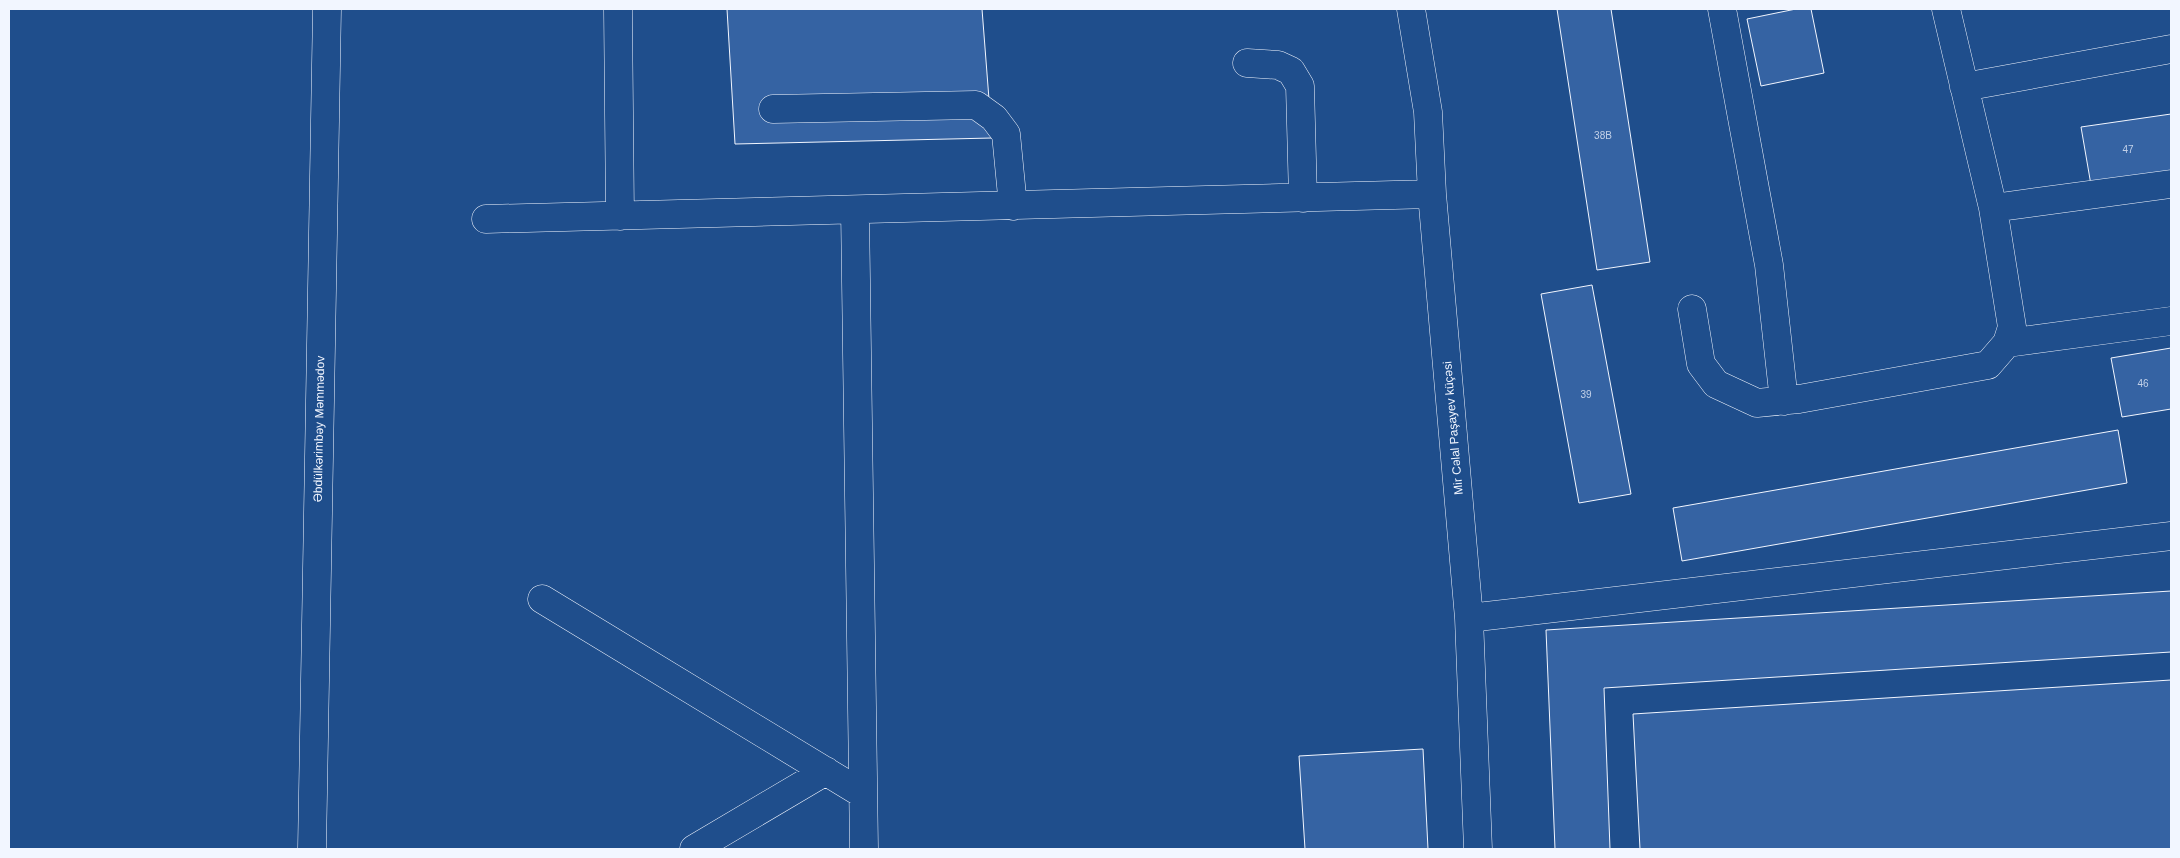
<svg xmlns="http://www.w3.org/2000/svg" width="2180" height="858" font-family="Arial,sans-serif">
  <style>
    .building { fill: #3563a3; stroke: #f2f6ff }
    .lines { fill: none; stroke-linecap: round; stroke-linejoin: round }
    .minor-casing { stroke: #f2f6ff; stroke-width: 29 }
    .minor { stroke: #1f4e8c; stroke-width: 28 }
    .labels { text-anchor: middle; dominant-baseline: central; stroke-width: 4; stroke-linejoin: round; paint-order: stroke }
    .number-label { font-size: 10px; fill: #c3d1e8 }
    .street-label { font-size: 12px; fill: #f2f6ff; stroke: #1f4e8c }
  </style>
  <rect width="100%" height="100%" fill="#1f4e8c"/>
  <path class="building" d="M727 9H982L992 138 735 144Z
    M1557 9H1611L1650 262 1597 270Z
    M1796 9H1811L1824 73 1761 86 1747 19Z
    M2171 114V171L2091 185 2081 127Z
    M1592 285 1631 494 1579 503 1541 294Z
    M2171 348V409L2122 417 2111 358Z
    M2118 430 2127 483 1682 561 1673 508Z
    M2171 591V652L1604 688 1610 849H1555L1546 630Z
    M2171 680V849H1640L1633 714Z
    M1423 749 1428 849H1305L1299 756Z"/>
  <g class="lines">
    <defs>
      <path id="minor" d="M618 9 620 216
        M1411 9 1428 112 1432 194 1469 618 1478 849
        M1722 9 1769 265 1784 401
        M1247 63 1278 65 1291 71 1300 86 1303 198
        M1964 87 2171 49
        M773 109 976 105 994 118 1006 134 1013 206
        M1993 208 2171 184
        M855 210 864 849
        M486 219 1432 194
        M1692 309 1701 364 1716 384 1757 403 1799 399 1988 365 2007 343 2012 327 1993 208 1946 9
        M2007 343 2171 321
        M542 599 863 794
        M1469 618 2171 536
        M312 849 327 9
        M694 849 826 771"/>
    </defs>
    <use href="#minor" class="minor-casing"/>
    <use href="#minor" class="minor"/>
  </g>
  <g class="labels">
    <g class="number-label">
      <text x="1603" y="135">38B</text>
      <text x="2128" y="149">47</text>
      <text x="2143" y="383">46</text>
      <text x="1586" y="394">39</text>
    </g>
    <g class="street-label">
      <text transform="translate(1453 428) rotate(-95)">Mir Cəlal Paşayev küçəsi</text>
      <text transform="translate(319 429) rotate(-89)">Əbdülkərimbəy Məmmədov</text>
    </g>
  </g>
  <rect width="2180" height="858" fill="none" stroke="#f2f6ff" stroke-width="20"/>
</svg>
